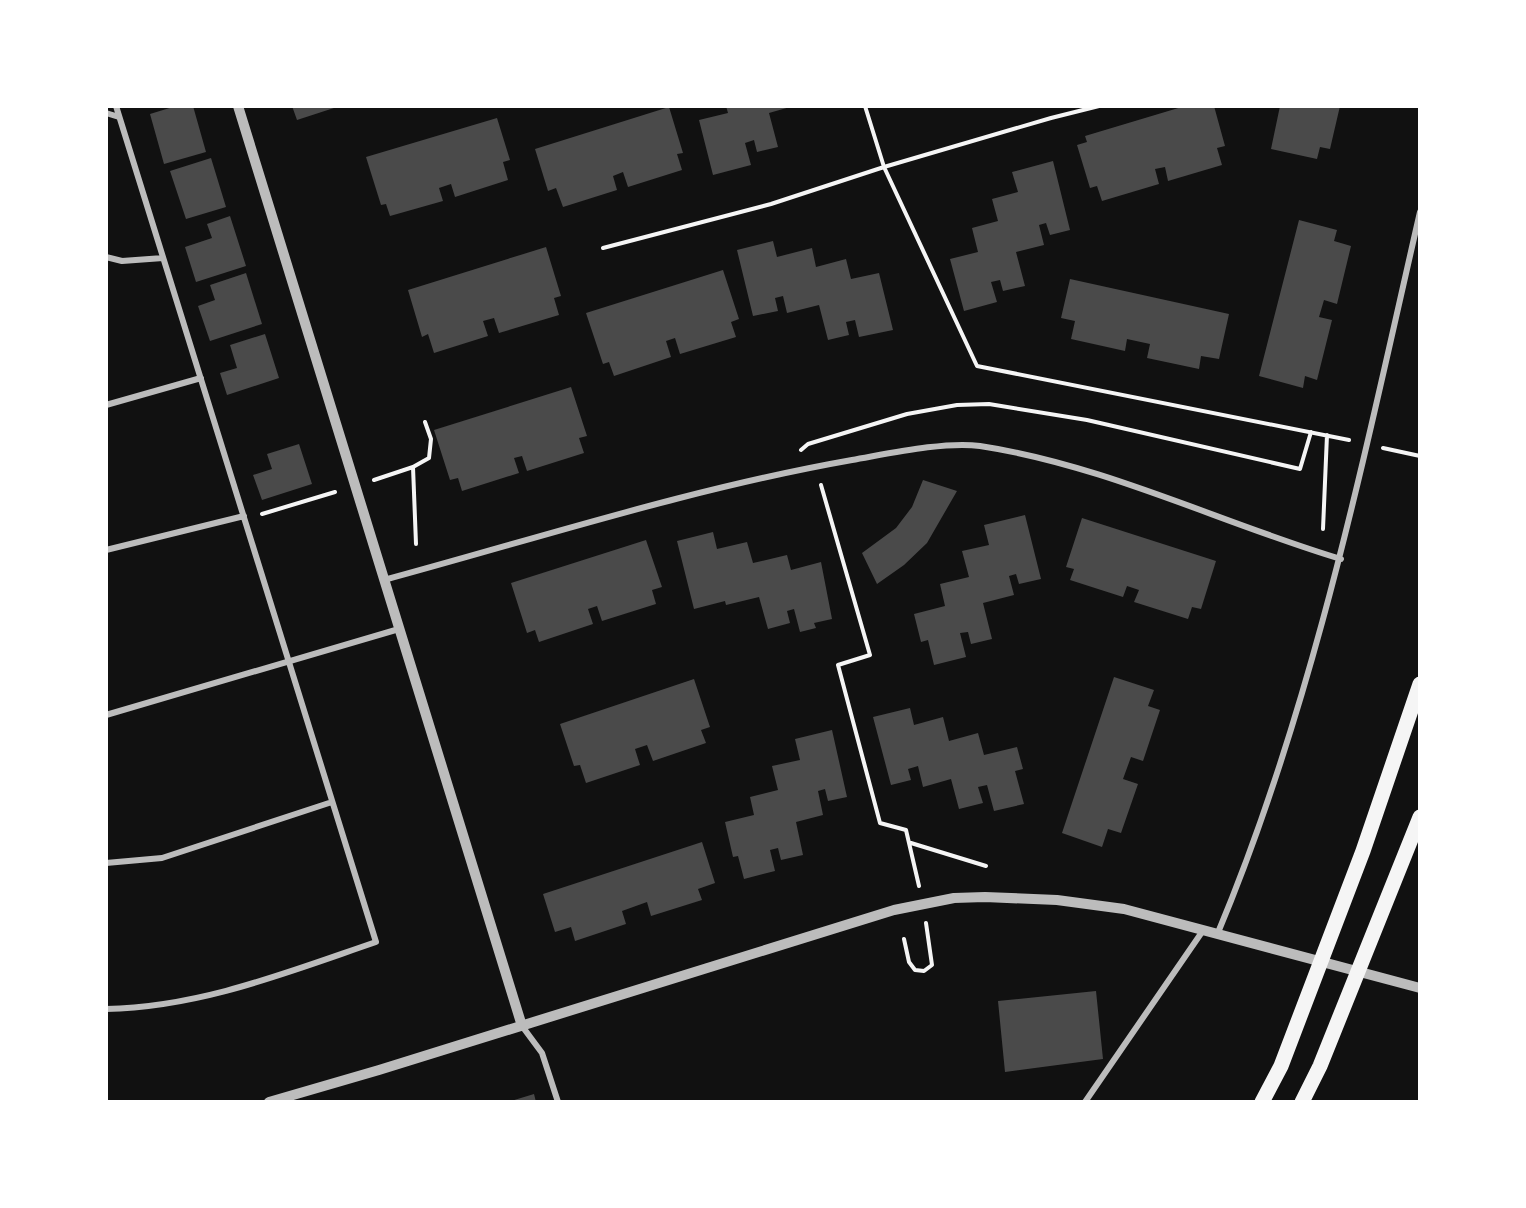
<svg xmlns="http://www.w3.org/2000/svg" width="1526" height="1208" font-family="Ubuntu,sans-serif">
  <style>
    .building { fill: #4a4a4a }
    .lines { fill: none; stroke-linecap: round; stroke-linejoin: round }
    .path { stroke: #f5f5f5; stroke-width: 4 }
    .minor { stroke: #bcbcbc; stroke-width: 6 }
    .tertiary { stroke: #bcbcbc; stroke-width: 10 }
    .primary { stroke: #f5f5f5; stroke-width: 15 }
  </style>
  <rect width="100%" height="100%" fill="#111"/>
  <path class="building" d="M176 106H193L206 152 164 164 150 114Z
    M292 106H337V107L297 120Z
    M726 106 790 107 769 113 778 147 757 152 754 140 745 143 751 165 713 175 699 120 728 113Z
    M1185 106H1214L1225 146 1217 148 1222 165 1168 181 1165 167 1155 169 1159 184 1102 201 1097 186 1090 188 1077 145 1087 142 1085 136Z
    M1280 106H1340L1330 149 1320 147 1317 159 1271 149Z
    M669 107 683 153 677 154 682 170 628 187 623 172 613 176 617 190 563 207 556 188 548 191 535 149Z
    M497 118 510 160 503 162 508 180 455 197 451 184 439 188 443 201 390 216 386 204 381 205 366 157Z
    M211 158 226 207 186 219 170 171Z
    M1053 161 1070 230 1050 235 1046 223 1039 225 1044 245 1016 252 1025 286 1003 291 1000 280 991 282 997 302 964 311 950 259 978 252 972 228 998 221 992 199 1018 192 1012 172Z
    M230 216 246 266 196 282 185 247 212 238 207 224Z
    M1299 220 1337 230 1334 241 1351 246 1337 304 1324 300 1319 317 1332 320 1317 380 1305 376 1303 388 1259 376Z
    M773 241 777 257 812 248 816 267 846 259 851 279 879 273 893 330 859 337 855 320 846 322 849 335 828 340 819 305 787 313 783 296 775 298 778 311 753 316 737 250Z
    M546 247 561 296 554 298 559 315 499 333 494 318 483 321 488 336 434 353 428 334 422 337 408 290Z
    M723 270 739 319 731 322 736 337 680 354 675 338 666 341 671 357 614 376 609 362 603 364 586 313Z
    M246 273 262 324 210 341 198 306 215 300 210 285Z
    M1070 279 1229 314 1219 359 1201 356 1199 369 1147 358 1150 344 1127 339 1125 351 1071 339 1075 321 1061 318Z
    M265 334 279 378 227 395 220 373 237 368 230 345Z
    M571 387 587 436 579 438 584 453 527 471 522 456 514 458 519 473 462 491 458 478 450 480 434 430Z
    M299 444 312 484 262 500 253 475 272 469 267 454Z
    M923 480 957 491 927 543 904 565 877 584 862 553 896 528 912 507Z
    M1025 515 1041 579 1019 584 1016 574 1009 576 1014 595 983 603 992 639 971 644 968 632 960 633 966 657 934 665 928 640 921 642 914 614 945 606 940 584 969 577 962 551 989 545 984 525Z
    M1082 518 1216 561 1201 609 1192 607 1188 619 1134 602 1139 590 1127 586 1123 597 1070 580 1074 569 1066 567Z
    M713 532 717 549 747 542 753 563 787 555 791 570 821 562 832 619 814 623 816 628 800 632 794 609 787 611 790 623 768 629 759 597 726 605 725 601 694 609 677 541Z
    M646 540 662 587 652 590 656 604 602 621 597 606 588 609 593 624 539 642 535 630 527 633 511 583Z
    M1114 677 1154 690 1148 706 1160 710 1143 761 1131 757 1123 779 1138 784 1121 833 1108 829 1102 847 1062 833Z
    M694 679 710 727 701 730 706 743 653 761 647 745 635 749 640 765 586 783 580 765 574 766 560 724Z
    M910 708 914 725 943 717 949 741 978 733 984 755 1017 747 1023 769 1015 771 1024 804 994 811 987 785 978 787 983 803 959 809 951 779 923 787 918 766 908 769 911 780 891 785 873 717Z
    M832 730 847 797 828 801 825 789 818 791 823 815 796 822 803 855 781 860 778 848 770 850 775 871 744 879 738 856 733 857 725 822 754 815 750 797 778 790 772 766 800 760 795 739Z
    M702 842 715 883 698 889 702 900 651 916 647 902 622 911 626 924 575 941 571 927 555 932 543 894Z
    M1096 991 1103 1059 1005 1072 998 1001Z
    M534 1094 536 1102H511V1101Z"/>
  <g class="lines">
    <path class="path" d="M865 106 884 167 977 366 1349 440
      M603 248 771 204 884 167 1051 118 1099 106
      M1383 448 1420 456
      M801 450 808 444 907 414 957 405 989 404 1087 420 1300 469 1311 432
      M413 467 416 544
      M374 480 413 467 429 458 431 439 425 422
      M821 485 870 655 838 665 880 823 906 830 919 886
      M262 514 335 492
      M1323 529 1327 435
      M911 843 986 866
      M904 939 909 962 915 970 924 971 932 965 926 923"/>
    <path class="minor" d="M106 113 119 117
      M106 257 122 261 163 258
      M106 405 201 378
      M106 550 244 516
      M384 580C539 538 693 488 852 460 887 454 945 441 980 446 1105 465 1221 523 1341 559
      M106 715 399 629
      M106 863 162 858 332 802
      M1217 935C1314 704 1364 456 1420 212
      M106 1009C201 1007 288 972 376 942L116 106
      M522 1026 542 1053 558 1102
      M1085 1102 1202 932"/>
    <path class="tertiary" d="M238 106 522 1026
      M269 1102 379 1070 894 910 954 898 985 897 1057 900 1124 909 1420 988"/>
    <path class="primary" d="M1262 1102 1281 1066 1363 851 1420 684
      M1302 1102 1320 1066 1420 817"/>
  </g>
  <rect width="1526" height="1208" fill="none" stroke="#ffffff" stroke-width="216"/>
</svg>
